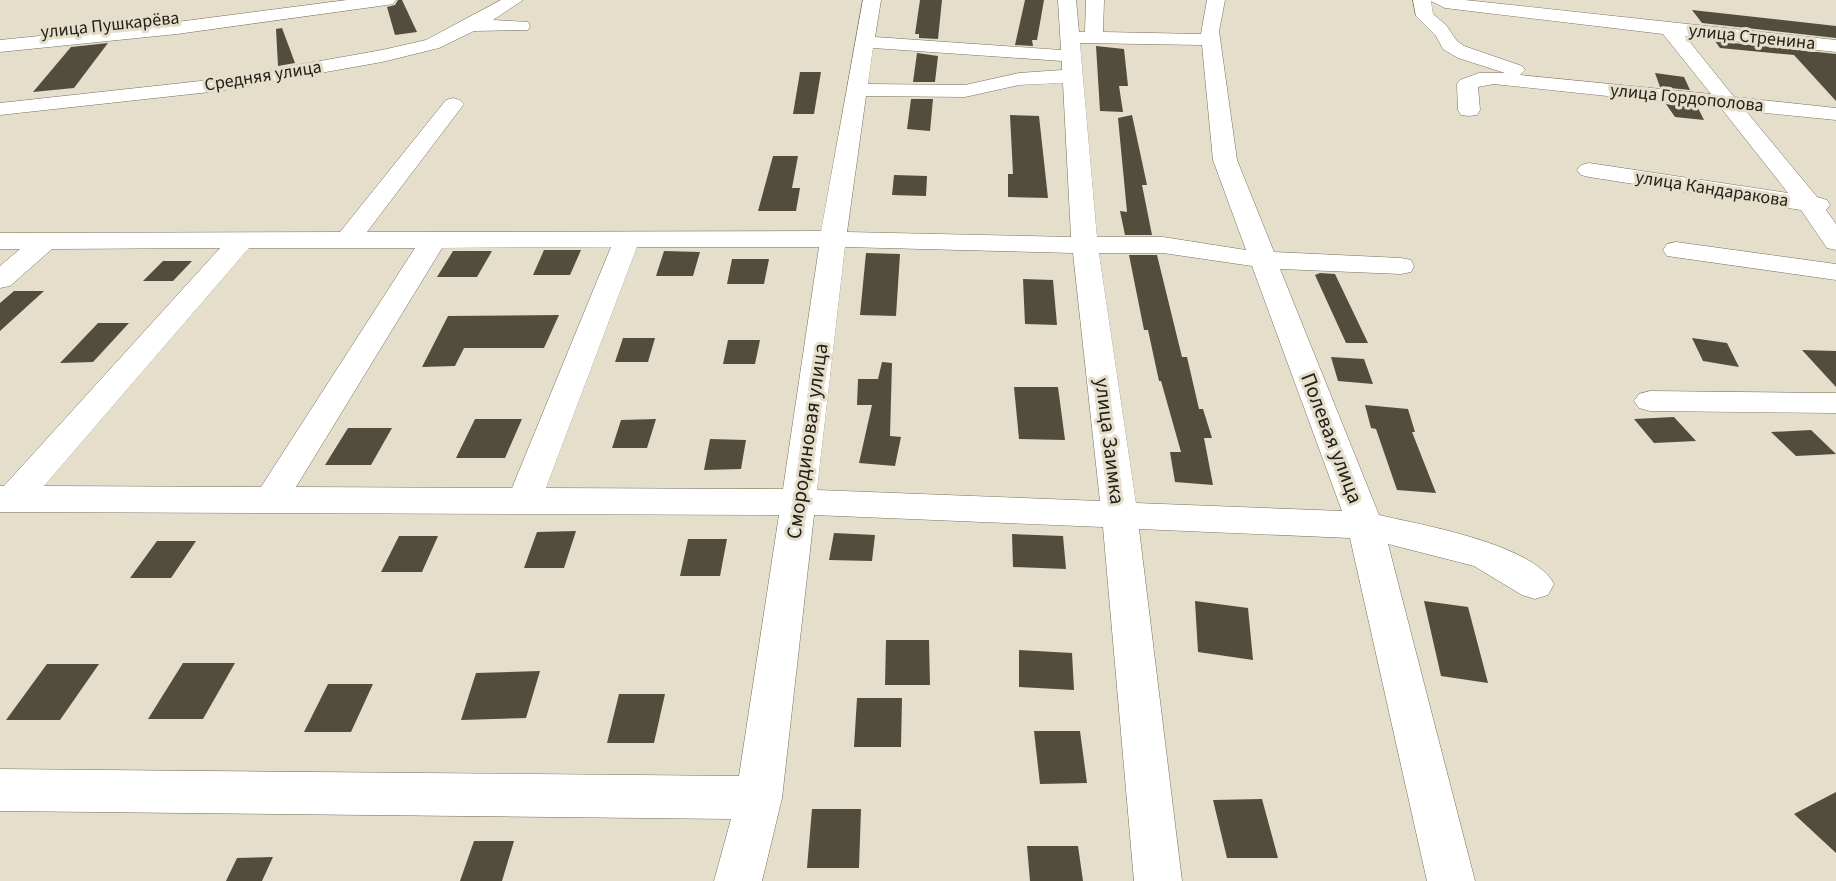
<svg xmlns="http://www.w3.org/2000/svg" width="1836" height="881" font-family="'Source Sans 3',sans-serif">
  <style>
    .building { fill: #534d3d }
    .lines { fill: none; stroke-linecap: round; stroke-linejoin: round }
    .minor-casing { stroke: #76705e; stroke-width: 1 }
    .minor { fill: #fff; fill-rule: evenodd }
    .labels { text-anchor: middle; dominant-baseline: central; stroke-width: 6; stroke-linejoin: round; paint-order: stroke }
    .far-street-label { font-size: 18px; fill: #24211a; stroke: #e5deca }
    .street-label { font-size: 21px; fill: #24211a; stroke: #e5deca }
  </style>
  <rect width="100%" height="100%" fill="#e5deca"/>
  <path class="building" d="M398 0H402L417 32 395 35 387 7 395 5Z
    M920 0H942L938 39 919 38V34H915Z
    M1025 0H1044L1037 40H1032L1033 46 1015 45Z
    M1692 10 1836 26V38L1702 23Z
    M282 28 295 63 278 66 276 29Z
    M1715 41 1836 54V101L1794 55 1720 48Z
    M108 43 74 88 33 92 71 47Z
    M1096 46 1124 49 1128 86H1119L1123 112 1100 111Z
    M917 53 938 56 935 82H913Z
    M800 72H821L814 114H793Z
    M1655 73 1684 77 1690 90 1660 87Z
    M911 99H933L930 131 907 129Z
    M1666 104 1698 108 1704 120 1675 117Z
    M1010 115 1039 116 1048 198 1008 197V174H1013Z
    M1132 115 1147 185H1142L1152 235H1125L1120 211 1127 212 1118 118Z
    M773 156H798L792 188H800L796 211H758Z
    M894 175 927 176 926 196 892 195Z
    M544 250H581L570 275H533Z
    M453 251H492L477 277H437Z
    M664 251 700 252 693 276H656Z
    M866 253 900 254 896 316 860 315Z
    M1129 255H1157L1182 357H1187L1199 409H1203L1212 438H1204L1213 485 1175 482 1170 452H1181L1161 381H1159L1148 330H1144Z
    M732 259H769L764 284H727Z
    M163 261H192L173 281H143Z
    M1320 273 1335 274 1368 343H1346L1315 275Z
    M1023 279 1053 280 1057 325 1025 324Z
    M14 291H44L0 331V303Z
    M559 315 544 348H464L455 366 422 367 448 316Z
    M98 323H129L93 362 60 363Z
    M623 338H655L648 362H615Z
    M1692 338 1727 343 1739 367 1703 361Z
    M728 340H760L755 364H723Z
    M1802 350 1836 351V387Z
    M1331 357 1364 359 1373 384 1338 381Z
    M882 362 892 363 890 436 901 437 895 466 859 463 872 405H857L858 379H878Z
    M1014 387H1058L1065 440 1019 439Z
    M1365 405 1408 409 1415 432H1412L1436 493 1397 490 1376 429 1371 428Z
    M1674 417 1696 441 1654 443 1634 419Z
    M475 419H522L505 458H456Z
    M656 419 647 448H612L621 420Z
    M348 428H392L371 465H325Z
    M1811 430 1836 454 1796 456 1771 432Z
    M710 439 746 440 741 469 704 470Z
    M576 531 564 568H524L537 532Z
    M834 533 875 535 872 561 829 560Z
    M1012 534 1063 536 1066 569 1013 567Z
    M399 536H438L422 572H381Z
    M688 539H727L720 576H680Z
    M157 541H196L171 578H130Z
    M1195 601 1248 608 1253 660 1198 652Z
    M1424 601 1468 607 1488 683 1441 676Z
    M886 640H929L930 685H885Z
    M1019 650 1072 653 1074 690 1019 687Z
    M183 663H235L203 719H148Z
    M47 664H99L60 720H6Z
    M540 671 526 718 461 720 476 673Z
    M328 684H373L351 732H304Z
    M619 694H665L654 743H607Z
    M857 698H902L901 747H854Z
    M1034 731H1080L1087 783 1040 784Z
    M1836 792V853L1794 814Z
    M1262 799 1278 858H1227L1213 800Z
    M812 809H861L859 868H807Z
    M474 841H514L502 881H460Z
    M1027 846H1078L1083 881H1030Z
    M273 857 262 881H226L237 858Z"/>
  <g class="lines">
    <defs>
      <path id="minor" d="M347 0H396L393 4 387 5 177 34 0 52V40L177 22Z
        M501 0H523L493 20 528 22 530 26 528 30 474 31 439 48 382 62 219 91 0 115V103L219 79 382 50 426 40Z
        M863 0H881L875 37 1061 50 1058 0H1076L1079 32H1085L1086 0H1104L1103 32 1201 34 1207 0H1225L1219 31 1237 160 1274 252 1401 258 1411 260 1414 266 1411 272 1401 274 1280 269 1379 515C1422 525 1533 544 1554 584L1548 595 1535 599 1522 595 1474 566 1388 544 1475 881H1427L1350 538 1139 529 1182 881H1134L1103 527 814 515 782 798 762 881H714L731 819 0 811V769L739 776 779 515 0 512V486H4L220 248 52 249 10 286 0 288V266L20 249H0V233L340 232 446 100 453 98 460 100 464 104 367 232 821 231ZM1080 43 1202 45 1213 160 1246 250 1163 237H1097ZM873 48 1062 61V70L1019 73 965 85 868 84ZM1063 83 1071 237 847 232 866 96 965 97 1019 85ZM611 247 512 488 296 487 442 248ZM637 247H819L783 489 546 488ZM845 247 1073 253 1100 501 817 490ZM249 248H415L261 487 44 486ZM1099 253H1163L1252 266 1342 511 1136 503Z
        M1413 0H1465L1836 40V52L1685 36 1734 97 1836 108V120L1746 111 1817 197 1827 200 1830 205 1826 210 1836 224V250L1827 248 1801 210 1589 177 1581 175 1577 170 1581 165 1589 163 1788 193 1721 108 1494 84 1478 87 1480 110 1477 115 1469 116 1461 115 1458 110 1457 84 1460 80 1479 73H1505L1458 58 1443 49 1436 36 1416 16ZM1431 1 1445 8 1663 34 1711 94 1520 75 1525 70 1522 66 1464 46 1457 41 1446 25 1433 14Z
        M1676 242 1836 264V280L1667 256 1663 250 1667 244Z
        M1650 391 1836 393V413L1650 411 1639 408 1634 401 1639 394Z"/>
    </defs>
    <use href="#minor" class="minor-casing"/>
    <use href="#minor" class="minor"/>
  </g>
  <g class="labels">
    <g class="far-street-label">
      <text transform="translate(110 25) rotate(-6)">улица Пушкарёва</text>
      <text transform="translate(1752 37) rotate(6)">улица Стренина</text>
      <text transform="translate(263 76) rotate(-9)">Средняя улица</text>
      <text transform="translate(1687 98) rotate(6)">улица Гордополова</text>
      <text transform="translate(1712 189) rotate(9)">улица Кандаракова</text>
    </g>
    <g class="street-label">
      <text transform="translate(1332 438) rotate(69)">Полевая улица</text>
      <text transform="translate(807 441) rotate(-82)">Смородиновая улица</text>
      <text transform="translate(1110 441) rotate(83)">улица Заимка</text>
    </g>
  </g>
</svg>
